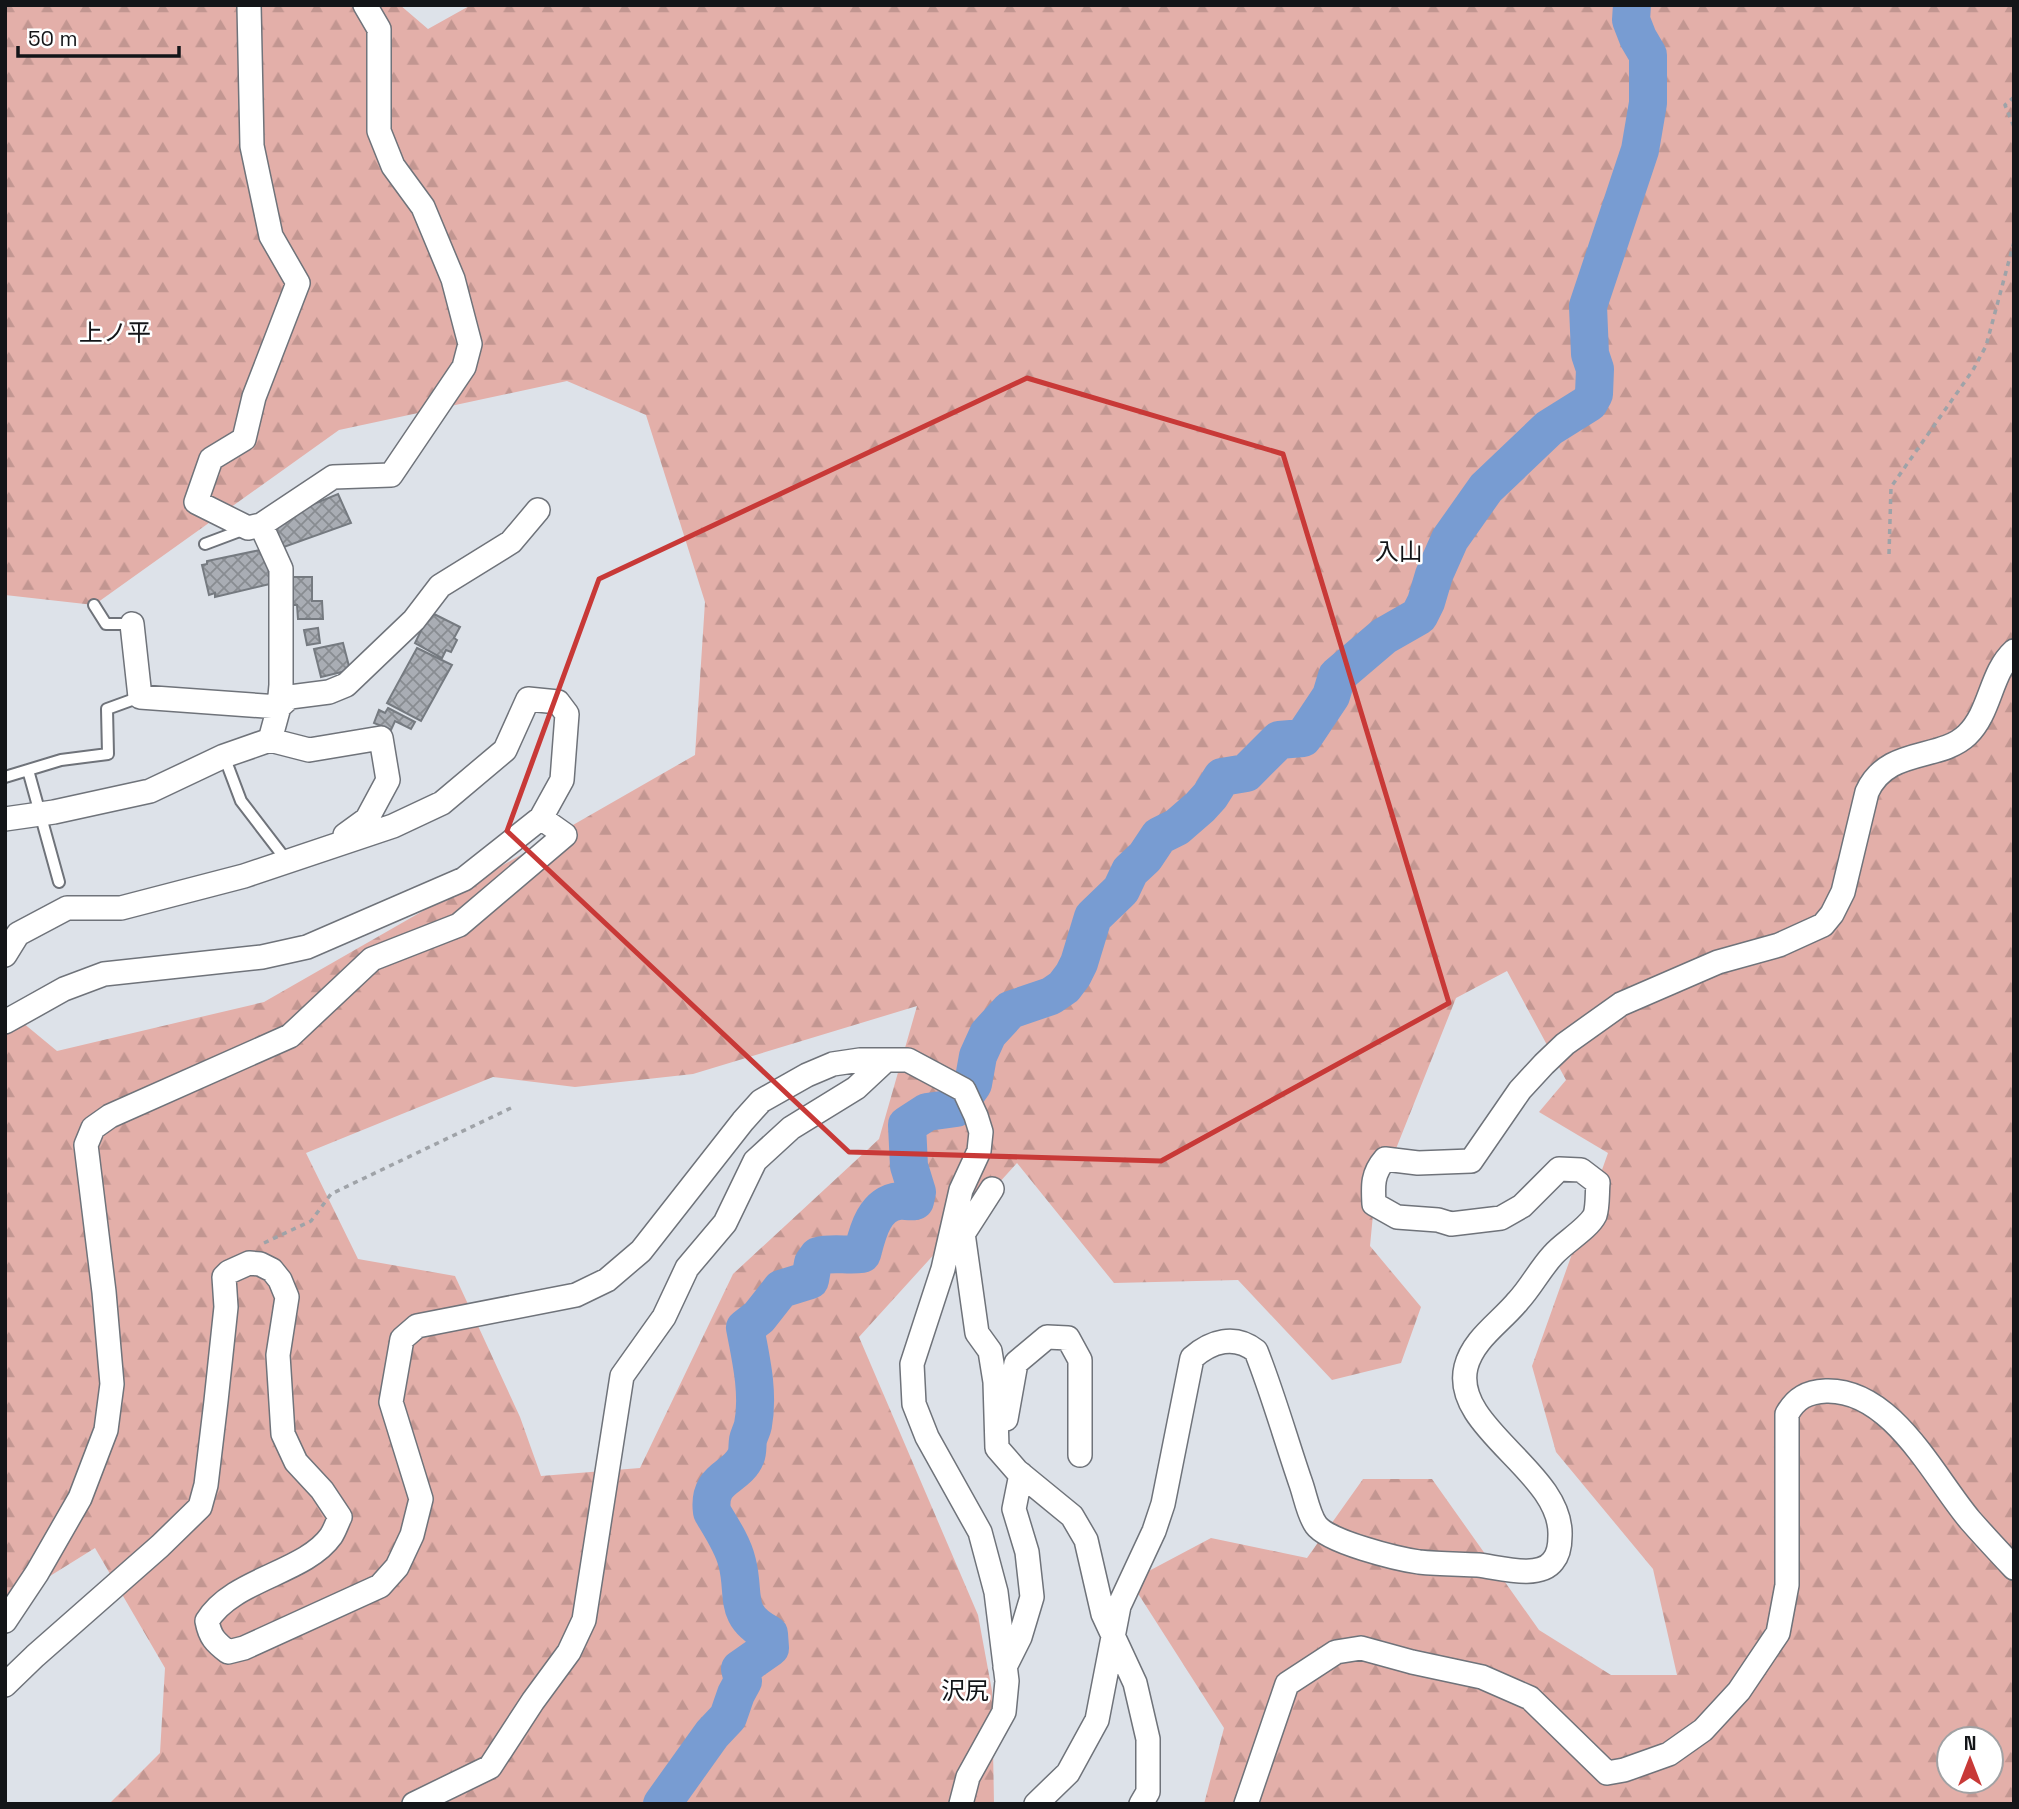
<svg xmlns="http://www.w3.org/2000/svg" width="2019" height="1809" font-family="'Space Grotesk','Noto Sans JP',sans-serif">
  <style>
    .forest { fill: url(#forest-firs); fill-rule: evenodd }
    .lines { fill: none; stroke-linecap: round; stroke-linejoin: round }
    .river { stroke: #789cd2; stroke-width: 38 }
    .building { fill: url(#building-cross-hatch); stroke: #757a80; stroke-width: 2 }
    .service-casing { stroke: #6f737a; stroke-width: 14 }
    .minor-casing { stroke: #6f737a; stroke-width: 26 }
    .path { stroke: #9fa3a8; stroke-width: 3.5; stroke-dasharray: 5 5; stroke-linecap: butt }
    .service { stroke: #fff; stroke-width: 10 }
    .minor { stroke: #fff; stroke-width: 23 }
    .marked { fill: none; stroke: #c83937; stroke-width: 5; stroke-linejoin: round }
    .labels { text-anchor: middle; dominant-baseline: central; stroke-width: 5; stroke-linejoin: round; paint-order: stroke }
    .neighbourhood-label { font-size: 24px; fill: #131518; stroke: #fff }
  </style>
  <defs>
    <pattern id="forest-firs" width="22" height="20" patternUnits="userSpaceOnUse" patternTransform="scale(1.75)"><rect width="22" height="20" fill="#e3afa9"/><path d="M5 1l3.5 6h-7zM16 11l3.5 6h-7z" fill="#c29691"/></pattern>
    <pattern id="building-cross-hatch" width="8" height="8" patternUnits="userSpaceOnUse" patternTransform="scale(1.75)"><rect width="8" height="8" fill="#a9adb4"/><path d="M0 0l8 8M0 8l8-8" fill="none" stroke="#888c91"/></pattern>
  </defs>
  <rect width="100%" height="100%" fill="#dde2e9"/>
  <path class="forest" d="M5 5H400L428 29 471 5H2014V1804H1204L1224 1728 1130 1581 1211 1538 1307 1558 1363 1479H1432L1539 1630 1611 1675H1677L1653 1569 1556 1452 1532 1366 1608 1153 1539 1112 1566 1080 1507 971 1456 998 1374 1204 1370 1246 1421 1307 1401 1363 1332 1380 1238 1280 1114 1283 1017 1163 859 1337 978 1615 992 1691 994 1804H109L160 1753 165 1668 95 1548 5 1604V1008L57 1051 264 1002 695 755 705 602 646 415 567 381 339 430 94 605 5 595ZM917 1006 879 1139 733 1274 640 1468 541 1476 520 1417 455 1276 358 1259 306 1153 493 1077 575 1087 693 1074ZM1949 1739H1991V1781H1949Z"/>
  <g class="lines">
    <path class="river" d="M662 1804 712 1734 728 1717 736 1694 743 1681 740 1669 770 1648 769 1634C732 1614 746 1596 737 1562 733 1545 721 1527 712 1512 707 1476 737 1479 746 1456 748 1451 747 1446 748 1440 749 1435 752 1430 753 1425 759 1393 751 1359 745 1328L759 1317 781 1289 810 1280 813 1263 818 1256C833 1252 847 1256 862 1254 867 1235 873 1204 899 1201 904 1200 909 1202 915 1201L917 1192 909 1166 907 1125 927 1112 956 1108 973 1084 978 1056 988 1034 1010 1010 1051 996 1064 987 1073 975 1079 963 1093 917 1121 890 1130 871 1145 857 1159 836 1177 827 1200 807 1210 796 1222 777 1246 773 1279 740 1303 738 1331 696 1337 676 1384 636 1419 616 1426 602 1434 575 1450 539 1486 488 1549 428 1589 403 1594 394 1595 369 1590 354 1588 306 1640 150 1648 103V55L1638 38 1631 20 1632 5"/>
  </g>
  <path class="building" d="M338 494 351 523 281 548 272 525 287 515Z
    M265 549 274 583 215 597V593L209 595 202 565 207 564V561Z
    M292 577H312V601H322L323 619H298L297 605H293Z
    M430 612 460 627 454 638 457 640 451 652 446 650 442 658 415 643Z
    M318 628 320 643 307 645 304 630Z
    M343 643 350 670 321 677 314 649Z
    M417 648 452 665 421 721 387 703Z
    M388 708 415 722 411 729 395 721 391 730 374 723 379 710 385 713Z"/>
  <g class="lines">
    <defs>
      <path id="service" d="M205 544 245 529
        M94 605 106 624H132
        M224 756 241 801 287 861
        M28 770 59 882
        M5 777 61 760 108 754 107 709 140 697"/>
      <path id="minor" d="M249 5 252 146 271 236 298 283 254 397 244 439 211 459 196 502 248 528 261 525
        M132 624 140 697 279 707 290 697 329 692 346 685 414 620 440 586 511 542 538 510
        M270 740 309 750 381 738 388 780 367 819 345 835
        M5 819 54 812 150 791 224 756 270 740 279 707 281 685V569L261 525 333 477 391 475 464 367 470 344 453 279 423 207 393 166 379 131V29L365 5
        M5 955 18 934 67 908H121L244 876 393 826 442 803 505 750 528 699 558 702 567 714 562 780 541 818 464 879 307 947 262 957 104 974 64 989 5 1022
        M963 1233 977 1333 990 1351 995 1382 997 1448 1017 1471 1072 1516 1086 1540 1103 1614 1135 1683 1148 1739V1792L1141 1804
        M956 1245 992 1189
        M1006 1419 1016 1363 1047 1337 1068 1338 1080 1360V1455
        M5 1621 37 1573 80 1498 106 1430 112 1384 104 1292 86 1145 93 1128 110 1116 290 1036 372 959 459 925 565 835 541 818
        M1005 1667 1020 1637 1032 1597 1027 1552 1014 1509 1021 1474
        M5 1685 35 1656 160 1546 200 1507 206 1485 216 1401 226 1307 224 1277 229 1272 249 1263 260 1264 272 1270 280 1280 287 1297 278 1355 283 1434 296 1462 322 1490 340 1517C337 1523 335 1530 331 1536 305 1573 232 1579 207 1621 210 1637 215 1642 228 1652L244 1648 380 1586 397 1567 412 1535 421 1499 391 1402 402 1339 417 1326 576 1295 607 1280 641 1251 743 1121 761 1101 807 1075 833 1064 860 1060H908L964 1090 976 1116 981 1132 979 1151 961 1190 943 1269 912 1364 914 1404 927 1437 980 1532 996 1592 1007 1681 1004 1712 968 1777 961 1804
        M414 1804 490 1767 533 1701 569 1652 584 1620 622 1376 664 1317 687 1268 725 1223 755 1161 791 1128 856 1088 886 1060
        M1036 1804 1068 1773 1097 1720 1119 1606 1154 1531 1163 1504 1192 1358C1211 1341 1235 1334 1256 1351 1273 1394 1285 1437 1300 1481 1305 1494 1308 1514 1316 1525 1328 1542 1398 1559 1419 1562 1439 1564 1458 1564 1478 1565 1498 1567 1539 1580 1553 1561 1559 1554 1560 1545 1560 1536 1563 1472 1451 1428 1466 1367 1473 1339 1501 1322 1518 1301 1531 1287 1540 1269 1553 1255 1563 1243 1588 1229 1595 1215 1598 1206 1597 1192 1598 1183L1581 1170 1559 1169 1522 1206 1501 1218 1451 1224 1438 1220 1397 1217 1374 1204C1373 1186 1372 1174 1385 1159L1418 1163 1471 1161 1520 1090 1544 1064 1565 1044 1621 1004 1718 962 1779 945 1823 925 1832 914 1843 892 1867 792C1887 747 1940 761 1967 735 1991 712 1990 673 2014 651
        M1246 1804 1287 1684 1336 1652 1361 1648 1412 1662 1482 1677 1530 1698 1607 1773 1624 1770 1669 1754 1703 1730 1739 1691 1778 1633 1787 1585V1414C1796 1398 1807 1392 1826 1391 1892 1389 1933 1476 1970 1520 1984 1536 1999 1552 2014 1568"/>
    </defs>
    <use href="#service" class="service-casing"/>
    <use href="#minor" class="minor-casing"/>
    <path class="path" d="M2014 97 2005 105 2014 127
      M1889 554 1891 487 1973 370 1986 346 2014 242
      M264 1243 311 1221 331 1194 511 1108"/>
    <use href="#service" class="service"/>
    <use href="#minor" class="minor"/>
  </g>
  <path class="marked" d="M1027 378 1283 454 1449 1003 1161 1161 849 1152 507 831 599 579Z"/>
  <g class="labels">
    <g class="neighbourhood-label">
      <text x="115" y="332">上ノ平</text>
      <text x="1399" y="551">入山</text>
      <text x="965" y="1690">沢尻</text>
    </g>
  </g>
  <rect width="2019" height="1809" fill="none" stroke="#131518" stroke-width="14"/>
  <g transform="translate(1970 1760)"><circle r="33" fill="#ffffff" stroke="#a1a1a3" stroke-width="2"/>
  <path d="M0-5L12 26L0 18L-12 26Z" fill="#c83937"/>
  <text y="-10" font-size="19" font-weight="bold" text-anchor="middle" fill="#131518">N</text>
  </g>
  <path d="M18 46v10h161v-10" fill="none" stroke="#131518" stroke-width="3.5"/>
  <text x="28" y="46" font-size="21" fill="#131518" stroke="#ffffff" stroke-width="5" paint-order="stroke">50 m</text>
</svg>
